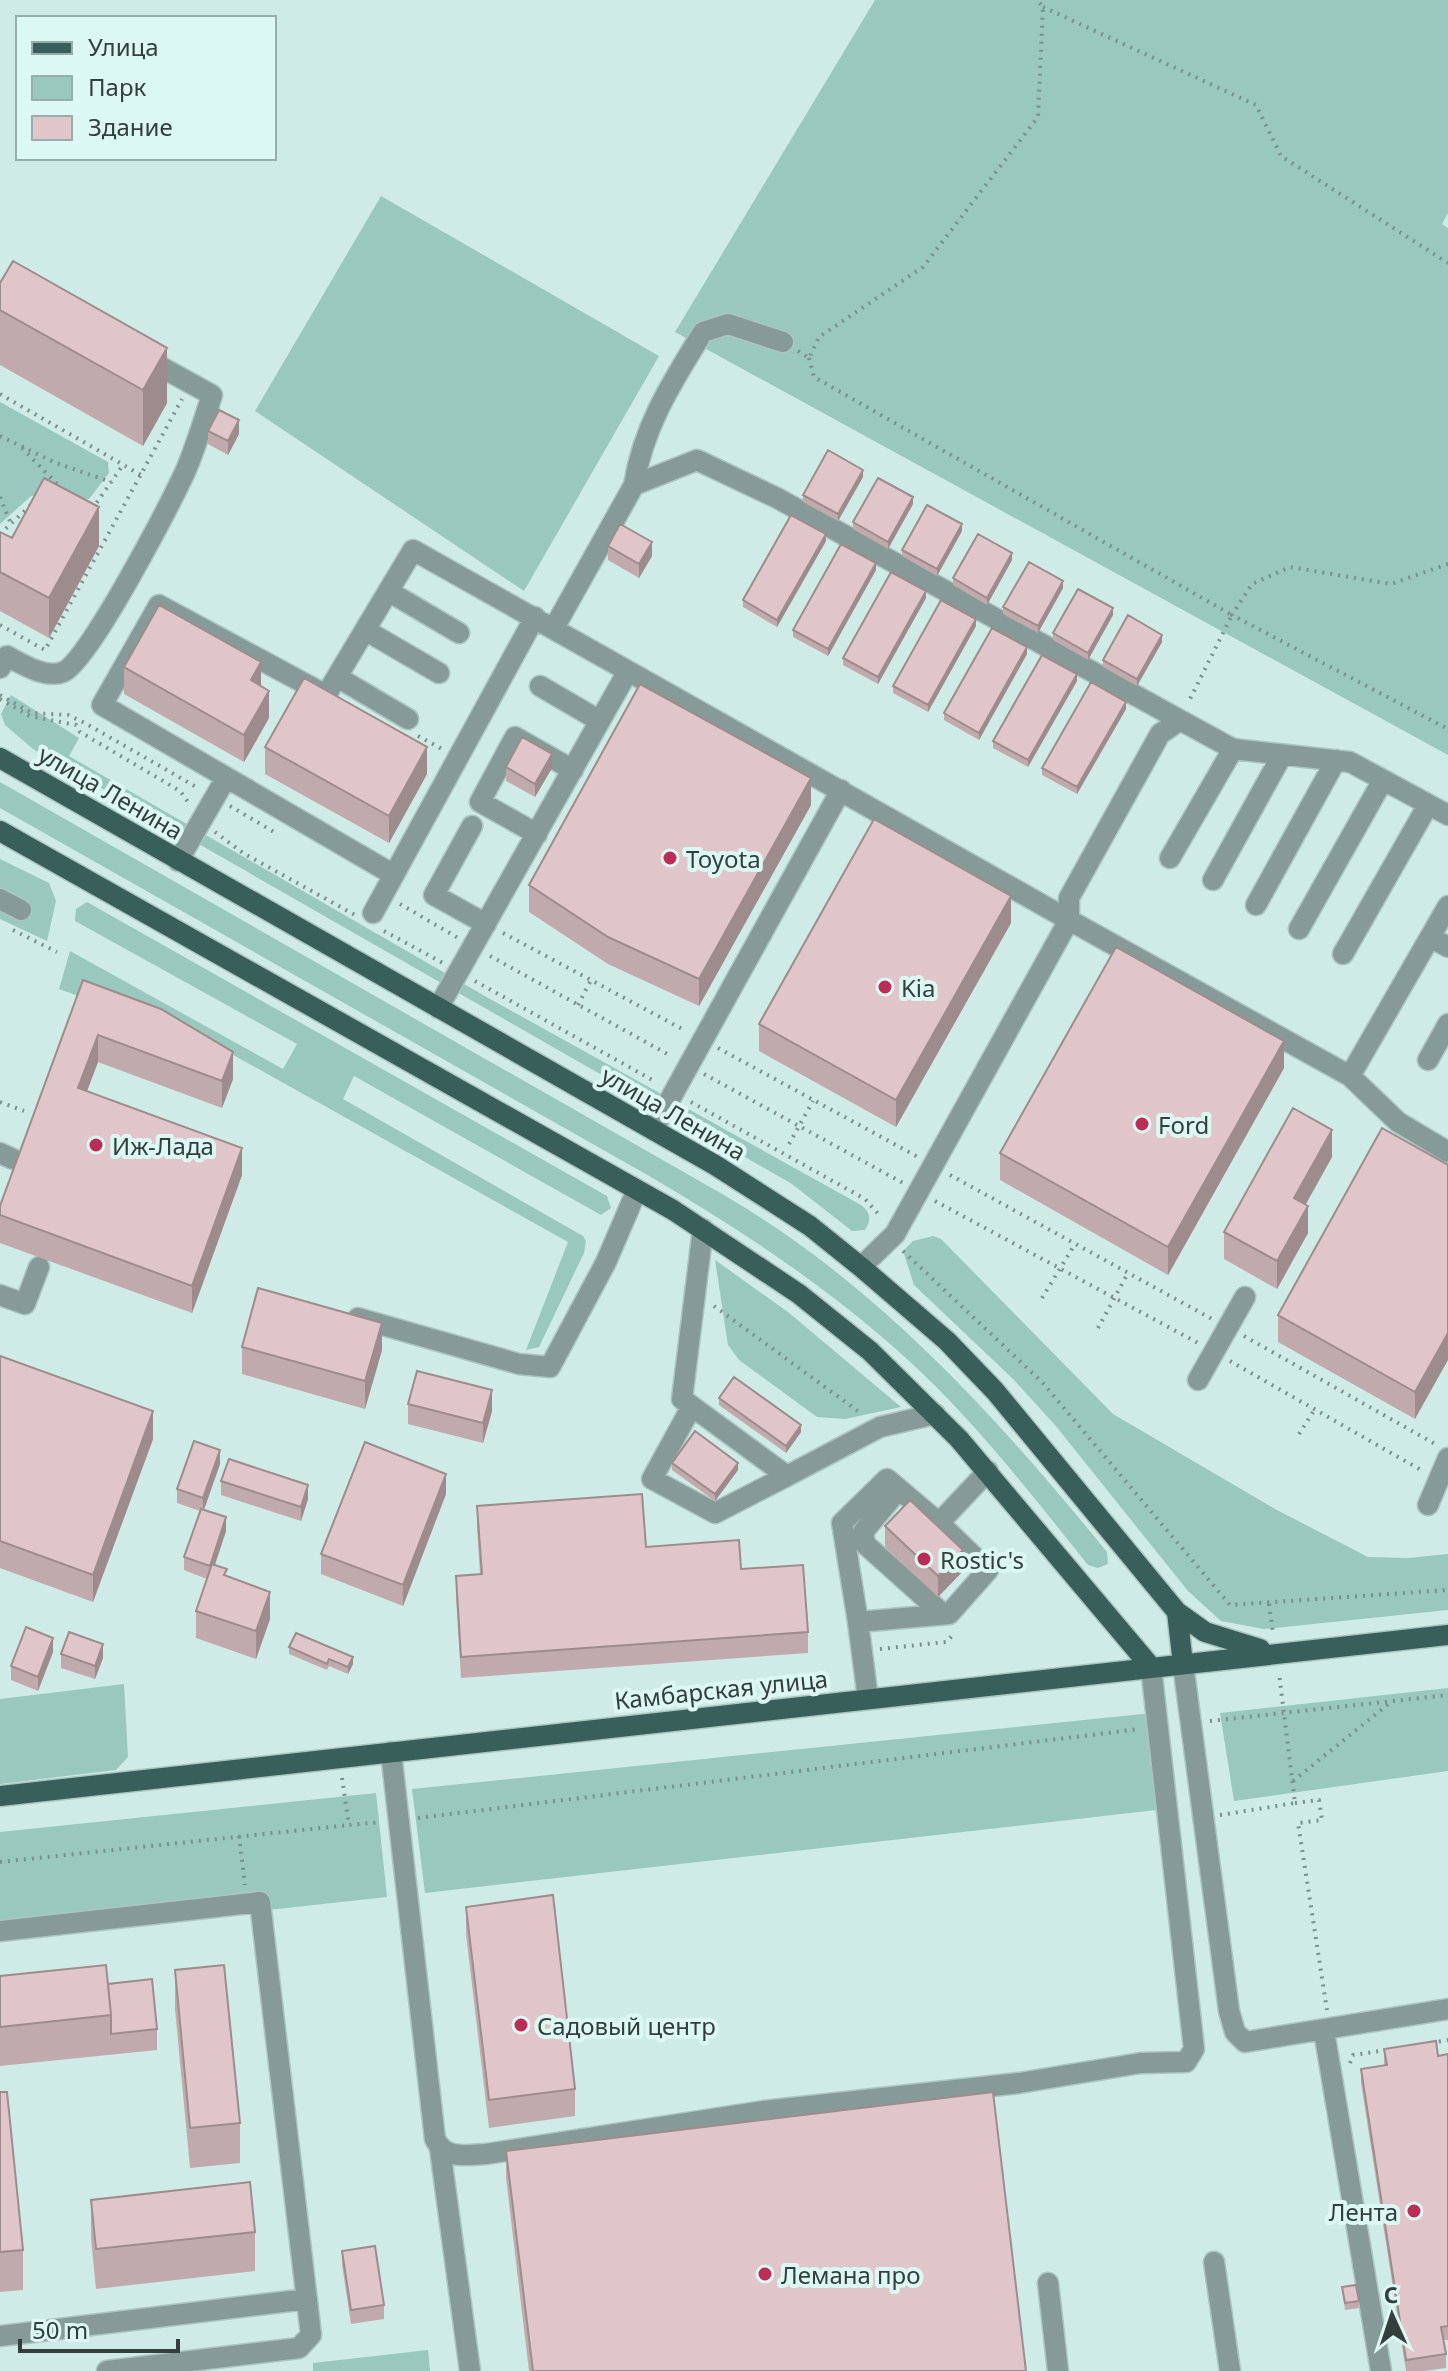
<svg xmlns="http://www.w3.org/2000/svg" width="1448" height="2371" font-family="'Noto Sans',sans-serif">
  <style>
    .green { fill: #99c8bf }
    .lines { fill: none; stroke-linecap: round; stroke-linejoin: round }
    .minor-casing { stroke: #adc5c0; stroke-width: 23 }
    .major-casing { stroke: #adc5c0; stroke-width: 23 }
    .path { stroke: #7c8f8b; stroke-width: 4; stroke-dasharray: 2 6; stroke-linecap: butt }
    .minor { stroke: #869b97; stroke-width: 20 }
    .major { stroke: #385f59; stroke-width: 20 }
    .wall { fill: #c1aaae }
    .shaded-wall { fill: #9d8b8d }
    .building { fill: #e0c6ca; stroke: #9d8b8d; stroke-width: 2 }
    .poi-dot { fill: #bb2c56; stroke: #dcf8f2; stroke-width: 3 }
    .labels { text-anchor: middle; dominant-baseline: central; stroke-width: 8; stroke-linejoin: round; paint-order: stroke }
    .street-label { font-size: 24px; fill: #343f3d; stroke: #dcf8f2 }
    .poi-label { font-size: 24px; fill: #343f3d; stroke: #dcf8f2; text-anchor: start }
  </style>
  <rect width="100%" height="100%" fill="#cfebe5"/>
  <path class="green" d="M875 0H1448V213L1442 224 1448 228V755L675 332Z
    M381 196 659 356 524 591 255 411Z
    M0 402 108 462 109 473 89 499 31 496 0 524Z
    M11 695 79 738 69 756 483 995 861 1205C870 1212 872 1219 865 1230L852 1231 792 1184 33 749 5 725 1 714Z
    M0 782 724 1195C878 1285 996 1416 1107 1552L1108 1564 1098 1568 1088 1565C1031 1494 975 1421 908 1360 829 1288 743 1231 651 1177L0 808Z
    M0 859 49 883 56 901 47 941 0 919Z
    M87 902 607 1196 611 1208 601 1215 354 1076 343 1099 583 1236 586 1241 584 1253 539 1347 526 1350 568 1242 235 1056 197 1038 59 989 70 951 283 1069 297 1044 75 921 76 909Z
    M933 1236 941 1239 1113 1414 1275 1509 1368 1557 1408 1558 1448 1554V1610L1264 1629 1221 1621 1188 1591 1055 1425 1013 1379 914 1285 903 1251 913 1241Z
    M715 1260 788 1312 901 1407 845 1419 817 1417 739 1360 728 1345Z
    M124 1684 128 1757 116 1770 0 1784V1699Z
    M1448 1688V1771L1234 1801 1220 1713Z
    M1152 1713 1165 1809 425 1893 412 1789Z
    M376 1793 387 1897 0 1939V1832Z
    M428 2350 430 2371H313V2363Z"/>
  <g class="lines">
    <defs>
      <path id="minor" d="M634 485C643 427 672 382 703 332L728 324 783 342
        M388 591 459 633
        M365 630 439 673
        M0 668 7 656C22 664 46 679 63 672 89 662 171 502 186 470 196 446 204 420 212 395L143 357
        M337 677 408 719
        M540 686 600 721
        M1180 720 1233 749 1350 762 1448 815
        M472 826 434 895 486 924
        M537 834 480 802 515 737 573 770
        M1170 858 1233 749
        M178 861 226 778
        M394 875 102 705 159 605 326 695 413 550 628 671
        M1213 880 1282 755
        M0 899 21 910
        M1256 905 1336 760
        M373 913 535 617
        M1299 929 1383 780
        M1430 937 1448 947
        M1343 954 1428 805
        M438 1008 628 671 1069 920V898L1160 734 1180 720 777 498 697 460 634 485 554 628
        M1428 1060 1448 1024
        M1350 1076 1448 906
        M653 1130 841 790
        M0 1153 13 1159
        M703 1229 682 1399 787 1476 880 1427 935 1414
        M861 1267 895 1234 1069 920 1350 1076 1398 1122 1448 1152
        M0 1295 25 1304 39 1267
        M358 1318 519 1364 550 1367 606 1262 637 1190
        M1198 1380 1245 1297
        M692 1406 652 1479 715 1513 787 1476
        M899 1489 863 1532 865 1544 943 1614
        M1428 1505 1448 1458
        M939 1523 988 1570 949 1614 858 1622 842 1523 887 1479 939 1523 988 1471
        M858 1622 868 1699
        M1183 1664 1229 2011 1235 2032 1245 2042 1448 2009
        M391 1752 435 2139C445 2160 466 2155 486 2154L764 2111 1019 2083 1141 2063 1186 2062 1194 2049 1151 1667
        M0 1931 260 1902 311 2335 299 2348 107 2371
        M1324 2031 1381 2371
        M440 2149 470 2371
        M1214 2262 1230 2371
        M1048 2283 1058 2371
        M0 2336 307 2299"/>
      <path id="major" d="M0 758 715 1165 810 1226 861 1267 947 1341 995 1391 1177 1612 1183 1664
        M0 831 673 1210 799 1294 870 1351 959 1439 1151 1667
        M1177 1612 1205 1632 1260 1649
        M0 1796 1448 1635"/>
    </defs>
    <use href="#minor" class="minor-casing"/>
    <use href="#major" class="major-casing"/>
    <path class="path" d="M1043 7 1256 105 1281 156 1448 263
      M798 351 809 358 819 337 923 267 1038 117 1043 7 1037 0
      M809 358 814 377 1232 615 1189 701
      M0 394 141 475
      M0 436 56 463 111 482
      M22 448 61 488
      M0 497 11 524
      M90 504 95 505 123 465
      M0 534 31 505
      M1448 564 1391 584 1290 567 1252 584 1232 615 1448 729
      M0 625 45 650 182 399
      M0 695 32 713 68 715 85 723 198 788
      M0 699 30 716 76 725 80 732 180 791 188 802
      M418 736 442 749
      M230 806 274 832
      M215 832 243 853 355 915
      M400 904 458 938
      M13 930 57 952
      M384 931 443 963
      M503 933 686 1031
      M490 956 671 1056
      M475 981 656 1082
      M578 1005 591 980
      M718 1048 918 1157
      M704 1074 903 1183
      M0 1102 24 1111
      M691 1102 865 1199 881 1217
      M789 1144 813 1101
      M950 1175 1212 1319
      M935 1201 1198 1343
      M903 1251 1042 1382 1230 1605 1448 1590
      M1042 1298 1075 1244
      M714 1306 862 1414
      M1098 1328 1128 1273
      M1244 1336 1435 1444
      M1230 1361 1421 1470
      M1299 1434 1315 1409
      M1269 1604 1273 1633
      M880 1649 946 1642 955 1633
      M1210 1721 1448 1695
      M342 1778 349 1825 381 1822
      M1293 1781 1391 1702
      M1295 1803 1319 1800 1322 1820 1298 1823 1327 2010
      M1220 1815 1295 1803 1279 1673
      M418 1818 1139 1729
      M239 1836 245 1885
      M0 1862 349 1825
      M1431 2043 1448 2040
      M1350 2063 1353 2055 1387 2050"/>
    <use href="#minor" class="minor"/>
    <use href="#major" class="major"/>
  </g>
  <path class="wall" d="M0 283 167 403 143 446 0 365Z
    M208 431 239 434 228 455 208 444Z
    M863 477 838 521 803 502V495Z
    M913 504 888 549 853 529V522Z
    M962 531 937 576 902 556V550Z
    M0 532 12 538 99 546 49 638 0 611Z
    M826 541 777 627 743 607V600Z
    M608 546 652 556 639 578 608 560Z
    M1012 560 987 605 953 585V578Z
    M876 570 828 656 793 637V630Z
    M1063 588 1038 633 1003 614V607Z
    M926 598 878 684 843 665V658Z
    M1113 615 1088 660 1053 640V633Z
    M976 626 928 712 893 693V686Z
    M1162 642 1137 686 1103 667V660Z
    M1027 654 979 740 944 720V713Z
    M124 667 261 686 269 718 244 762 124 694Z
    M1077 681 1028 767 993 748V741Z
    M1126 709 1077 794 1042 775V768Z
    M265 747 427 774 389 843 265 774Z
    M506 767 552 768 535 797 506 781Z
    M811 805 699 1006 608 964 529 912V885Z
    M1011 923 896 1127 759 1051V1024Z
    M83 980 233 1079 222 1108 98 1062 87 1091 242 1175 192 1313 0 1243V1206Z
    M1284 1068 1168 1275 1000 1180V1153Z
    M1332 1157 1306 1204 1308 1233 1277 1289 1224 1259V1232Z
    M1448 1165 1415 1419 1278 1342V1315Z
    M242 1347 382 1350 365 1409 242 1374Z
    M0 1356 153 1439 93 1602 0 1568Z
    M719 1398 801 1432 786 1453 719 1405Z
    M408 1404 492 1411 483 1443 408 1424Z
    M672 1463 738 1470 715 1501 672 1470Z
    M220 1464 204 1510 226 1531 215 1565 270 1619 256 1659 196 1638V1611L207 1579 184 1570V1557L200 1511 177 1503V1489Z
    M221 1481 308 1499 301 1521 221 1495Z
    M446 1494 403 1606 321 1574V1554Z
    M477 1506 741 1569 808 1632V1653L461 1678 456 1597V1576L480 1574 477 1527Z
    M885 1526 963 1571 938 1597 885 1547Z
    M289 1647 353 1664 348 1674 329 1666 327 1670 289 1654Z
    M53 1652 38 1691 11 1680V1666Z
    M61 1654 103 1658 95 1679 61 1668Z
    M466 1907 575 2089V2116L489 2128 466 1934Z
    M175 1970 240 2123V2163L190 2168 175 2009Z
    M0 1976 108 1984 157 2029V2050L0 2066Z
    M1384 2049 1438 2056 1448 2054V2340H1443L1446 2354V2368L1425 2371H1406L1361 2083V2069L1384 2065Z
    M0 2092 23 2250V2290L0 2292Z
    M506 2151 1026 2371H529L506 2178Z
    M91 2200 255 2232V2271L96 2289 91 2239Z
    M342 2251 384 2305V2319L351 2324 342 2265Z
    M1342 2287 1359 2301V2308L1345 2310Z"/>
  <path class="shaded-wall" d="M167 348V403L143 446V390Z
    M239 420V434L228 455V441Z
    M863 470V477L838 521V514Z
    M913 497V504L888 549V542Z
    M99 507V546L49 638V598Z
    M962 524V531L937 576V569Z
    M826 534V541L777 627V620Z
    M652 542V556L639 578V564Z
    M1012 553V560L987 605V598Z
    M876 563V570L828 656V649Z
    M1063 581V588L1038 633V626Z
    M926 591V598L878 684V677Z
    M1113 608V615L1088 660V653Z
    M976 619V626L928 712V705Z
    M1162 635V642L1137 686V679Z
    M1027 647V654L979 740V733Z
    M261 662V689L251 680Z
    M1077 674V681L1028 767V760Z
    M269 691V718L244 762V735Z
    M1126 702V709L1077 794V787Z
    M427 747V774L389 843V816Z
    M552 754V768L535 797V784Z
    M811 778V805L699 1006V979Z
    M1011 896V923L896 1127V1100Z
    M98 1035V1062L78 1115V1088Z
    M1284 1041V1068L1168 1275V1247Z
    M233 1052V1079L222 1108V1081Z
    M1332 1130V1157L1294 1225V1198Z
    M242 1148V1175L192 1313V1286Z
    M1308 1206V1233L1277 1289V1261Z
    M382 1323V1350L365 1409V1381Z
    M1448 1333V1360L1415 1419V1392Z
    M492 1390V1411L483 1443V1423Z
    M153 1411V1439L93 1602V1575Z
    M801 1425V1432L786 1453V1446Z
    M220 1450V1464L203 1512V1498Z
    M738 1463V1470L715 1501V1494Z
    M446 1474V1494L403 1606V1585Z
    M308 1485V1499L301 1521V1507Z
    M226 1517V1531L210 1579V1566Z
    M963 1550V1571L938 1597V1576Z
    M270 1592V1619L256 1659V1631Z
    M53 1638V1652L38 1691V1677Z
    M103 1644V1658L95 1679V1666Z
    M353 1657V1664L348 1674V1667Z"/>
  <path class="building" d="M13 261 167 348 143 390 0 310V283Z
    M219 410 239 420 228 441 208 431Z
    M828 450 863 470 838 514 803 495Z
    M44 478 99 507 49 598 0 572V532L12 538Z
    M878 478 913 497 888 542 853 522Z
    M927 505 962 524 937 569 902 550Z
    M791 515 826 534 777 620 743 600Z
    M620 524 652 542 639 564 608 546Z
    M978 534 1012 553 987 598 953 578Z
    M841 544 876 563 828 649 793 630Z
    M1029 562 1063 581 1038 626 1003 607Z
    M891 572 926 591 878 677 843 658Z
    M1078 589 1113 608 1088 653 1053 633Z
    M941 600 976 619 928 705 893 686Z
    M159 605 261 662 251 680 269 691 244 735 124 667Z
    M1128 615 1162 635 1137 679 1103 660Z
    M992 628 1027 647 979 733 944 713Z
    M1042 655 1077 674 1028 760 993 741Z
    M304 678 427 747 389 816 265 747Z
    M1091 682 1126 702 1077 787 1042 768Z
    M640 684 811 778 699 979 608 937 529 885Z
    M522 737 552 754 535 784 506 767Z
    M874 819 1011 896 896 1100 759 1024Z
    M1116 947 1284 1041 1168 1247 1000 1153Z
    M83 980 161 1009 233 1052 222 1081 98 1035 78 1088 242 1148 192 1286 0 1215V1206Z
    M1293 1108 1332 1130 1294 1198 1308 1206 1277 1261 1224 1232Z
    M1382 1128 1448 1165V1333L1415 1392 1278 1315Z
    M258 1288 382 1323 365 1381 242 1347Z
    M0 1356 153 1411 93 1575 0 1541Z
    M417 1371 492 1390 483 1423 408 1404Z
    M734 1377 801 1425 786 1446 719 1398Z
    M695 1431 738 1463 715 1494 672 1463Z
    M194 1441 220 1450 203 1498 177 1489Z
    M365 1442 446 1474 403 1585 321 1554Z
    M229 1459 308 1485 301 1507 221 1481Z
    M642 1494 646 1547 739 1540 741 1569 803 1565 808 1632 461 1657 456 1576 482 1574 477 1506Z
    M910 1500 963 1550 938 1576 885 1526Z
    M201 1509 226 1517 210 1566 184 1557Z
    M212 1564 227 1569 224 1575 270 1592 256 1631 196 1611Z
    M26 1627 53 1638 38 1677 11 1666Z
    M69 1632 103 1644 95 1666 61 1654Z
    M296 1633 353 1657 348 1667 329 1659 327 1664 289 1647Z
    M553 1895 575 2089 489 2100 466 1907Z
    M106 1965 111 2015 0 2027V1976Z
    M224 1965 240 2123 190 2128 175 1970Z
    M152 1979 157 2029 111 2034V2015L108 1984Z
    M1436 2041 1438 2056 1448 2054V2326L1441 2327 1446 2354 1406 2360 1361 2069 1387 2065 1384 2049Z
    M0 2092H7L23 2250 0 2252Z
    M993 2092 1026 2371H533L506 2151Z
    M250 2182 255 2232 96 2249 91 2200Z
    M375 2246 384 2305 351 2310 342 2251Z
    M1356 2285 1359 2301 1345 2303 1342 2287Z"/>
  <g class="poi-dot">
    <circle cx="670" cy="858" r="8"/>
    <circle cx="885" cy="987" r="8"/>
    <circle cx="1142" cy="1124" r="8"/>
    <circle cx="96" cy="1145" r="8"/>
    <circle cx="924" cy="1559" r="8"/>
    <circle cx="521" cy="2025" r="8"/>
    <circle cx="1414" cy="2211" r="8"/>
    <circle cx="765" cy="2274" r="8"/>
  </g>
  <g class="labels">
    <g class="street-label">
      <text transform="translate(111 792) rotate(30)">улица Ленина</text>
      <text transform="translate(674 1113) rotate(30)">улица Ленина</text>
      <text transform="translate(721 1689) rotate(-6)">Камбарская улица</text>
    </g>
    <g class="poi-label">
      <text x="686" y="858">Toyota</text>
      <text x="901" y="987">Kia</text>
      <text x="1158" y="1124">Ford</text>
      <text x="112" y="1145">Иж-Лада</text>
      <text x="940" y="1559">Rostic's</text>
      <text x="537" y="2025">Садовый центр</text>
      <text x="1398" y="2211" text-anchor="end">Лента</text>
      <text x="781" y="2274">Лемана про</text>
    </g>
  </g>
  <rect x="16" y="16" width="260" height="144" fill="#dcf8f2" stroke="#99aeaa" stroke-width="2"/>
  <rect x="32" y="42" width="40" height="12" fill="#385f59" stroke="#99aeaa" stroke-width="2"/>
  <text x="88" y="56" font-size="24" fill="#343f3d">Улица</text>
  <rect x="32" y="76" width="40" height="24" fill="#99c8bf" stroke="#99aeaa" stroke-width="2"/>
  <text x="88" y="96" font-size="24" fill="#343f3d">Парк</text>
  <rect x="32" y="116" width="40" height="24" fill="#e0c6ca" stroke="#99aeaa" stroke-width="2"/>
  <text x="88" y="136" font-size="24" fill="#343f3d">Здание</text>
  <g transform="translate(1392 2315) rotate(357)" stroke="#dcf8f2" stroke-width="6" paint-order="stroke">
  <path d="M0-6L14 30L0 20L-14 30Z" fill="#343f3d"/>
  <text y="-12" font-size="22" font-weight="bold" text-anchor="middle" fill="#343f3d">С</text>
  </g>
  <path d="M20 2339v12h158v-12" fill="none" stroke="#343f3d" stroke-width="4"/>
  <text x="32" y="2339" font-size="24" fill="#343f3d" stroke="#dcf8f2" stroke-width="6" paint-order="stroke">50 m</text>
</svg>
